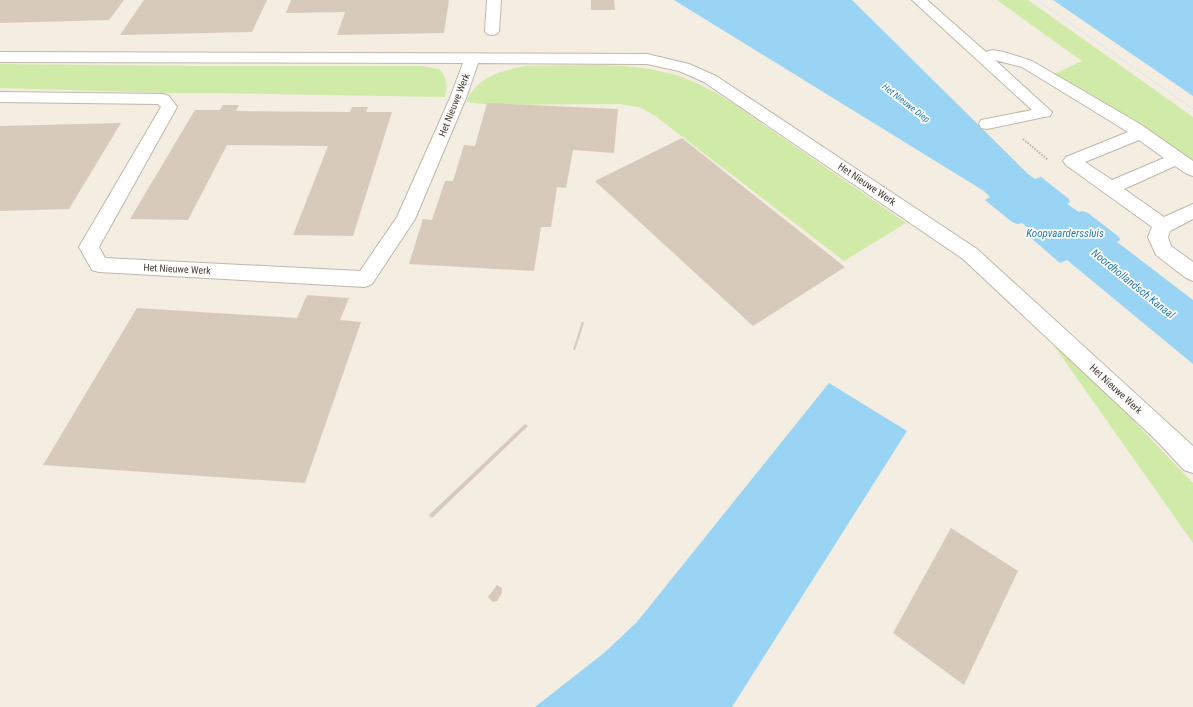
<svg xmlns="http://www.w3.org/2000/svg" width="1193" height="707" font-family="'Roboto Condensed',sans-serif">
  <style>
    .green { fill: #d0eaa8 }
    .water { fill: #9ad4f4 }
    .pier { fill: #f3ede2 }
    .building { fill: #d8caba }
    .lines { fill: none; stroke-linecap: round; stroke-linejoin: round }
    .minor-casing { stroke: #c1b7a8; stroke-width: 2 }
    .path { stroke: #c1af95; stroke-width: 2; stroke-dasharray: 1.5 1.5; stroke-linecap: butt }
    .minor { fill: #fff; fill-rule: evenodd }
    .labels { text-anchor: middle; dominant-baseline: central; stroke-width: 3.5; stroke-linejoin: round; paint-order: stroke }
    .far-water-label { font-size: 9px; font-style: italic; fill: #257cae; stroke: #fff }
    .street-label { font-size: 10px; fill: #443c33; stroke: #fff }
    .water-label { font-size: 11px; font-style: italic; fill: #257cae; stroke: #fff }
  </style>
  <rect width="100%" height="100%" fill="#f3ede2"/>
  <path class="green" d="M997 0H1028L1193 117V160L1157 136 1054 74 1082 61Z
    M0 64 202 66H421L439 69C447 77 448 86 445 97L210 93H167L0 88Z
    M526 66C577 66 635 60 684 78 701 84 716 93 731 102L906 223 844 261 654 115 639 107 618 104 492 105 466 102C478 76 500 71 526 66Z
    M1045 333C1098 379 1144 433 1193 483V543Z"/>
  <path class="water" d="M674 0H852L1028 174 1035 179 1041 177 1069 199 1070 202 1067 204 1079 212 1083 211 1088 213 1119 237 1120 240 1117 242 1193 300V364L1067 260 1060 263 1031 238 1030 234 1033 232 1022 223 1017 224 1012 222 985 200 990 197 984 191Z
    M1037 0H1193V109Z
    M829 383 907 431 732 707H535L604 653 637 622Z"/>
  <path class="pier" d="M1037 0H1053L1193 96V109Z"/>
  <path class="building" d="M0 0H124L109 20 0 23Z
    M144 0H267L252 32 120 35Z
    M291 0H449L444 33 337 35 345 12 286 13Z
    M591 0H614L615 10H591Z
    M487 103 618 109 614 153 573 150 566 188 557 187 551 227H541L534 271 409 264 423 219 432 220 445 181H453L464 145 475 146Z
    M223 105H239L236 111 350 112 352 107H368L366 112H392L353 236 293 235 328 146 227 145 188 220 130 219 195 110H220Z
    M121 123 69 209 0 211V126Z
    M682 138 731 177 845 267 753 326 595 181Z
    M307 295 349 298 340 320 361 322 305 483 43 465 137 308 297 318Z
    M582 321 584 323 575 350H573Z
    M525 424 528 426 432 518 429 515Z
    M951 528 1018 571 964 685 893 633Z
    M497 585 502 588V593L497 601 493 602 488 597Z"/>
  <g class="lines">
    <defs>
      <path id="minor" d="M487 0H501L499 31 497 34 492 35 487 34 485 31Z
        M912 0H927L986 52 992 50 1004 52 1032 61 1140 124 1193 161V176L1187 174 1175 166 1124 189 1164 217 1193 204V219L1170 231 1168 237 1171 246 1193 262V281L1186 278 1156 255 1148 237 1152 227 1066 165 1063 161 1066 157 1128 132 1022 67 995 60 1052 112 1050 116 1044 117 987 129 981 128 979 124 981 120 1032 110ZM1139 140 1164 158 1112 180 1085 162Z
        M0 52 647 54 689 64 716 76 977 249 1193 446V473L1184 470 1156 440 963 259 704 82 679 71 647 64 478 63 466 98 415 219 372 284 365 287 99 272 92 270 79 247 161 107 158 104 0 102V92L163 94 169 96 177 107 99 247 105 258 360 271 397 217 450 98 463 63 0 62Z"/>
    </defs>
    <use href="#minor" class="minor-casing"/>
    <path class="path" d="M1023 139 1048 160"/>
    <use href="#minor" class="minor"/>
  </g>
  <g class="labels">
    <g class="far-water-label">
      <text transform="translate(906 103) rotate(38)">Het Nieuwe Diep</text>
    </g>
    <g class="street-label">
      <text transform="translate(454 105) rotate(-68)">Het Nieuwe Werk</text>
      <text transform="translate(867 184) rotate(34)">Het Nieuwe Werk</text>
      <text transform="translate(177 269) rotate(3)">Het Nieuwe Werk</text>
      <text transform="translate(1116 389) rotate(43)">Het Nieuwe Werk</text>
    </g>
    <g class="water-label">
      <text x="1065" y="233">Koopvaarderssluis</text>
      <text transform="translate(1133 284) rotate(39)">Noordhollandsch Kanaal</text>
    </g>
  </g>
</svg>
